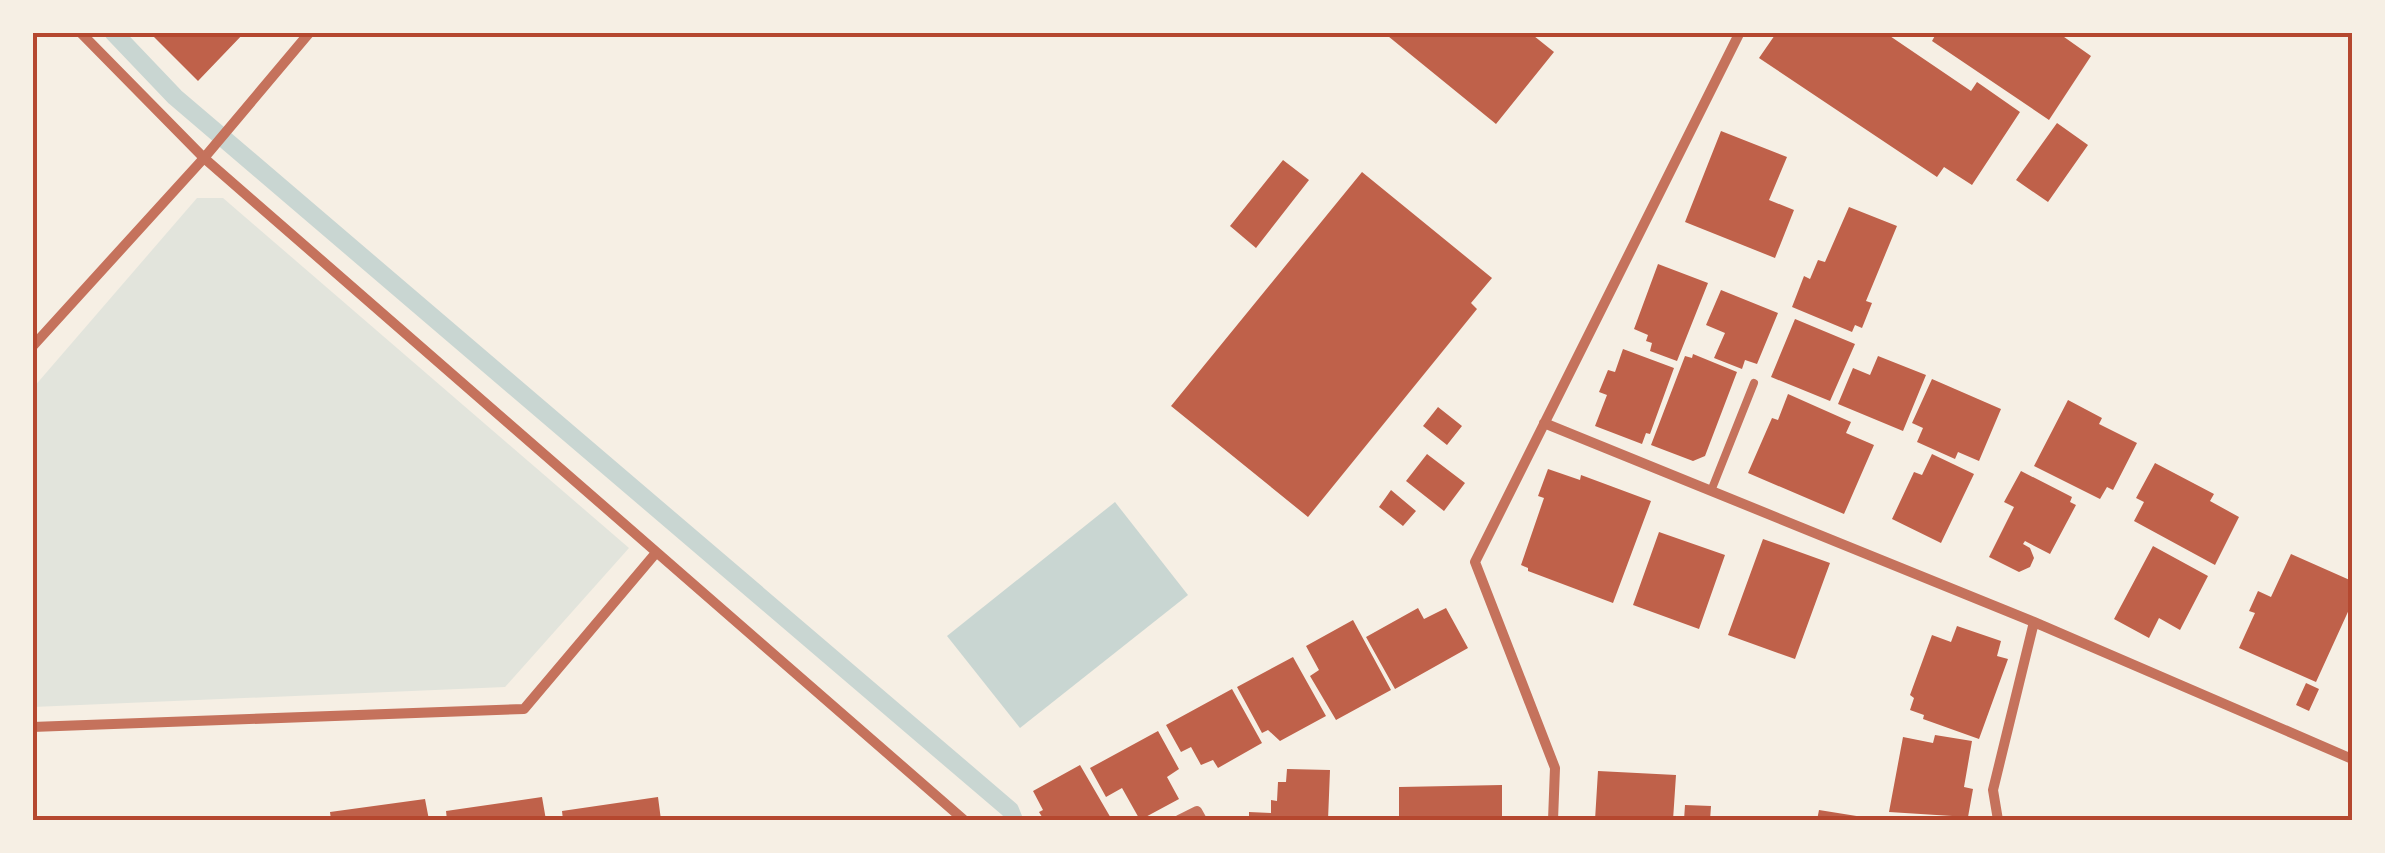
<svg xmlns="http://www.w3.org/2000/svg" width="2385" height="853" font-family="'Roboto Serif',serif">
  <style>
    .green { fill: #e2e4dc }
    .water { fill: #c9d6d2 }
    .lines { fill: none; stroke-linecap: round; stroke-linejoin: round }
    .stream { stroke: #c9d6d2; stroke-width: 18 }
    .building { fill: #bf614a }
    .service { stroke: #c5725c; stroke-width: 8 }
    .minor { stroke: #c5725c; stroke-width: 10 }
    .neatline { fill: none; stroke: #b5482f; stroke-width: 4 }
  </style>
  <rect width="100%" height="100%" fill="#f6efe4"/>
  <path class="green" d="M197 198H223L629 548 505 687 33 707V388Z"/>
  <path class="water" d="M1115 502 1188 595 1020 728 947 636Z"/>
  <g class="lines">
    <path class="stream" d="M113 32 175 97 1010 810 1014 820"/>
  </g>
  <path class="building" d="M149 32H245L198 81Z
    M1383 32H1529L1554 52 1496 124Z
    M1777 32H1884L1971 91 1977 82 2020 112 1972 185 1944 167 1937 177 1759 58Z
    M1937 32H2057L2091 56 2049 120 1932 41Z
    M2057 123 2088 145 2048 202 2016 180Z
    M1721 131 1787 157 1769 200 1794 210 1775 258 1685 222Z
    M1283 160 1309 180 1256 248 1230 226Z
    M1362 172 1492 278 1471 303 1477 309 1308 517 1171 406Z
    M1849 207 1897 226 1866 301 1872 303 1862 328 1855 325 1852 332 1792 307 1804 276 1810 279 1818 260 1825 262Z
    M1658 264 1708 283 1677 361 1650 351 1652 343 1646 341 1648 335 1634 329Z
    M1721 290 1778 313 1757 364 1745 360 1742 369 1714 358 1725 333 1706 325Z
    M1795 319 1855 344 1830 401 1771 377Z
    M1623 349 1674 368 1650 434 1646 433 1642 444 1595 426 1607 395 1599 392 1608 370 1615 372Z
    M1693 354 1737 372 1705 456 1693 461 1651 445 1685 356 1692 358Z
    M1878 356 1926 375 1903 431 1838 404 1853 368 1870 375Z
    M1932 379 2001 409 1979 461 1958 452 1955 459 1917 442 1923 428 1912 423Z
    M1788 394 1851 422 1846 433 1874 445 1844 514 1748 473 1772 418 1778 420Z
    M2068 400 2102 418 2099 424 2137 443 2113 490 2107 487 2100 499 2034 466Z
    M1438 407 1462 426 1447 445 1423 426Z
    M1427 454 1465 483 1444 511 1406 481Z
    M1932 454 1974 474 1941 543 1892 519 1914 472 1922 475Z
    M2155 463 2214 494 2210 501 2239 517 2215 565 2134 521 2144 502 2136 498Z
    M1548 469 1580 480 1581 475 1651 501 1613 603 1528 571V568L1521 565 1544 498 1538 496Z
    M2021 471 2072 497 2070 502 2076 505 2050 554 2025 541 2023 544 2030 548 2034 558 2030 567 2019 572 1989 557 2014 507 2004 502Z
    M1391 490 1416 511 1403 526 1379 507Z
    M1659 532 1725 555 1699 629 1633 605Z
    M1763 539 1830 563 1795 659 1728 635Z
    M2153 546 2208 576 2180 630 2159 618 2149 638 2114 619Z
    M2291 554 2352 581V603L2316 682 2239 648 2255 613 2249 611 2258 591 2271 597Z
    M1418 608 1424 619 1446 608 1468 648 1395 689 1366 637Z
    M1353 620 1391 690 1336 720 1310 676 1319 670 1306 646Z
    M1957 626 2001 641 1997 656 2008 659 1979 739 1923 719 1924 715 1910 710 1914 698 1910 695 1932 635 1951 642Z
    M1293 657 1326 716 1280 741 1268 730 1262 733 1237 687Z
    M2306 683 2319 689 2309 711 2296 705Z
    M1232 689 1262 743 1218 768 1213 760 1201 765 1191 747 1181 752 1166 725Z
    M1158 731 1179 769 1167 777 1179 799 1140 820 1122 788 1106 797 1090 768Z
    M1935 735 1972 741 1964 787 1973 789 1968 817 1889 812 1903 737 1933 743Z
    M1080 765 1112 820H1044L1039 812 1043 810 1033 791Z
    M1287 769 1330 770 1328 820H1249V812L1271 813V800L1277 801 1278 782H1286Z
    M1598 771 1676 775 1673 820H1595Z
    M1502 785V820H1399V787Z
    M542 797 546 820H447L446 811Z
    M658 797 661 820H563L562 811Z
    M425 799 429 820H331L330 812Z
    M1685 805 1711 806 1710 820H1684Z
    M1819 810 1869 818V820H1817Z"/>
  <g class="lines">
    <path class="service" d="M1711 491 1754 383"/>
    <path class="minor" d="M80 32 204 158 964 820
      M32 347 204 158 310 32
      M1544 423 2034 622 2352 759
      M32 727 524 709 655 554
      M1179 820 1197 811 1202 820
      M1553 820 1555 768 1475 562 1740 32
      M1998 820 1993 790 2034 622"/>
  </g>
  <rect width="2385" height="853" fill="none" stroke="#f6efe4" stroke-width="70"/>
  <rect x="35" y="35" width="2315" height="783" class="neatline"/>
</svg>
